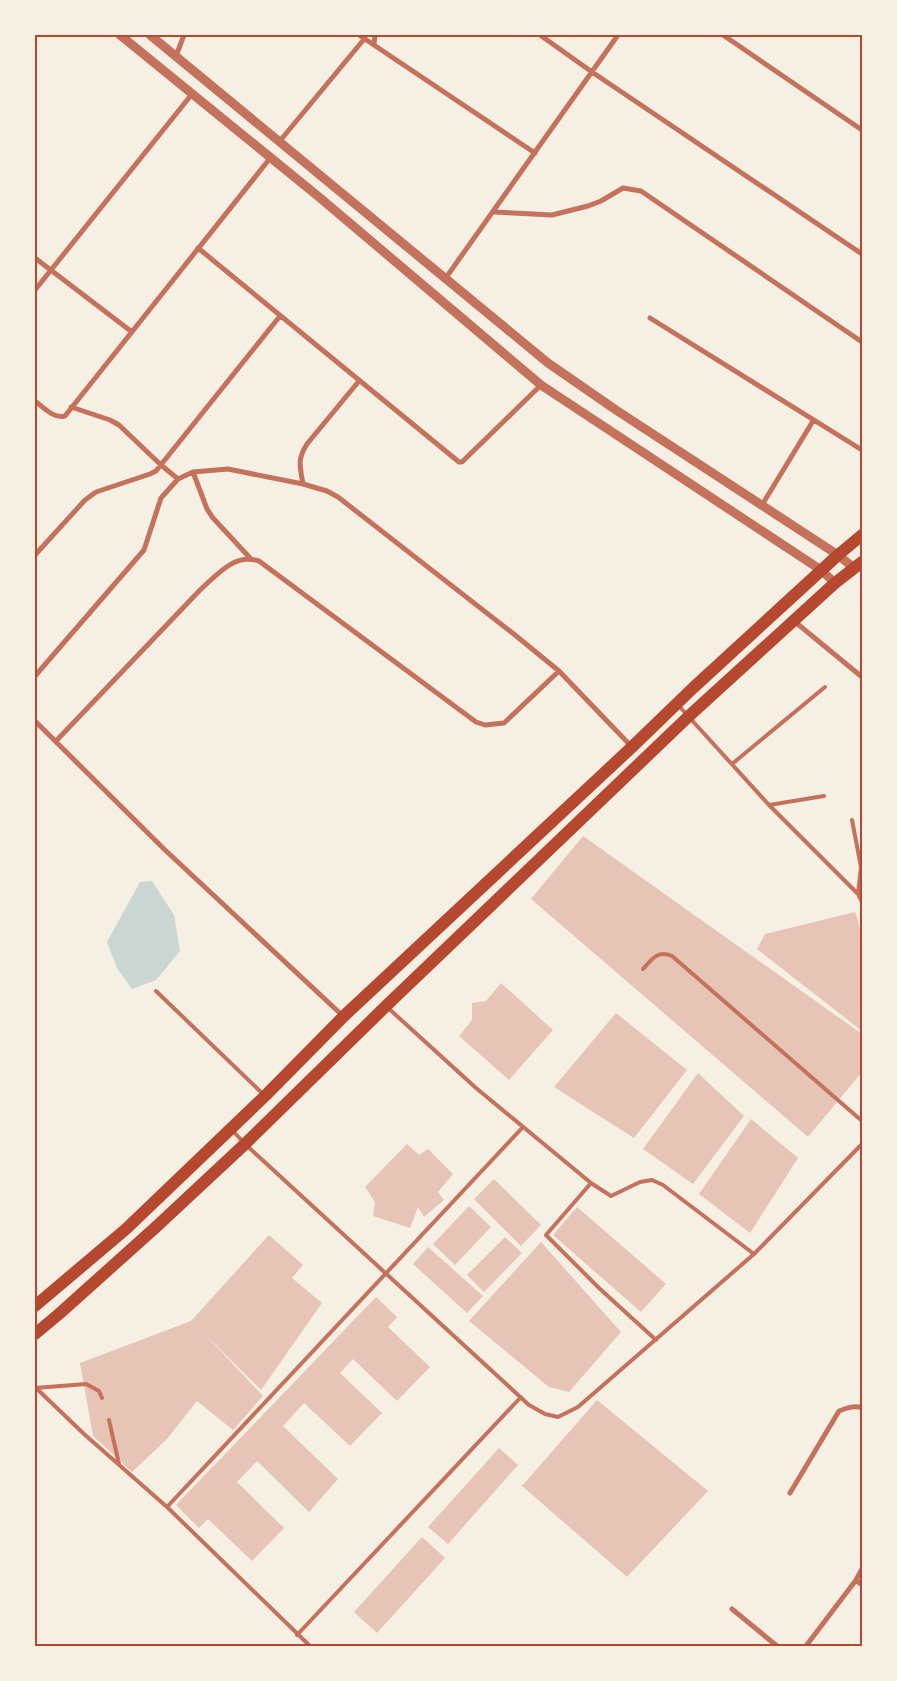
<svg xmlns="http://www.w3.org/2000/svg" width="897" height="1681" font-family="Rubik,sans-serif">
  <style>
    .water { fill: #c9d6d2 }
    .building { fill: #e6c5b7 }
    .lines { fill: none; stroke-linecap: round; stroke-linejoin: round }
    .service { stroke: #c5725c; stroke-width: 4 }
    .minor { stroke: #c5725c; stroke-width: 5 }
    .tertiary { stroke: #c5725c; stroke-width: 9 }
    .primary { stroke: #b5482f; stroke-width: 12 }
    .neatline { fill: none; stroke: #b5482f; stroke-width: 2 }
  </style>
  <rect width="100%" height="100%" fill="#f6efe4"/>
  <path class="water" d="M152 881 174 915 180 951 156 980 132 989 117 968 107 942 140 882Z"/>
  <path class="building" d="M583 836 862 1034V1072L808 1137 531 899Z
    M855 912 862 934V1031L757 949 765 934Z
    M501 983 553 1030 509 1080 459 1036 472 1020V1003L486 1001Z
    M616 1013 687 1070 634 1138 554 1087Z
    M698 1073 744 1116 693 1184 643 1149Z
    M751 1119 798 1158 750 1233 699 1194Z
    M407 1144 419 1155 428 1149 453 1174 438 1192 444 1200 424 1217 418 1207 410 1228 373 1216 375 1202 365 1187Z
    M494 1179 541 1225 521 1246 474 1199Z
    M469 1206 491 1227 455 1265 433 1244Z
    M577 1207 666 1284 641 1312 553 1235Z
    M269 1235 303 1265 292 1278 322 1303 261 1390 204 1333 263 1396 233 1430 197 1401 167 1439 132 1472 93 1436 80 1363 191 1321Z
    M505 1237 522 1253 484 1292 467 1275Z
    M541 1242 621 1332 569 1392 549 1387 469 1321Z
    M428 1247 483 1296 467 1313 413 1264Z
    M376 1297 397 1317 388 1327 430 1367 397 1401 353 1359 340 1373 382 1413 350 1446 304 1403 283 1426 338 1479 309 1512 257 1461 237 1482 284 1528 252 1561 208 1519 199 1528 176 1505Z
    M597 1400 708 1491 627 1577 522 1486Z
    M499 1448 518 1465 448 1544 428 1527Z
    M422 1537 445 1558 377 1633 354 1612Z"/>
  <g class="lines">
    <path class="service" d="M678 705 769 805 858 894 862 902
      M732 764 825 687
      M769 805 824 796
      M852 820 861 867 858 894
      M643 969C652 959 658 950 672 956L862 1121
      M156 991 264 1095
      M233 1131 245 1144 529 1405 545 1414 558 1417 578 1407 754 1254 663 1185 652 1180 640 1182 611 1196 591 1183 476 1088 387 1007
      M591 1183 546 1235 599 1288 656 1340
      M754 1254 862 1144
      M35 1387 84 1434 167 1507 523 1127
      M35 1388 86 1384 99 1391 102 1398
      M109 1420 119 1464
      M167 1507 310 1646
      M297 1635 521 1397"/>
    <path class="minor" d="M359 35 535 153
      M540 35 592 72 862 254
      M723 35 862 130
      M374 44 375 35
      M176 56 184 35
      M279 142 365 38
      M494 212 552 215 588 206 601 201 623 188 641 191 862 342
      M198 248 459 462H462L541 385
      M35 258 132 332
      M445 279 618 35
      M35 290 192 94
      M650 318 862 450
      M35 401C44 408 54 419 65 416L271 157
      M71 407 110 420 119 425 161 465 178 479
      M193 472 207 509 213 518 251 559
      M303 484C300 466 297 460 307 444L359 381
      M762 505 813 421
      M35 555 85 500 96 492 150 474 156 471 280 316
      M794 621 862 677
      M35 676 144 550 161 498 178 479 193 472 228 469 303 484 327 491 338 497 515 635 559 671 632 747
      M35 721 164 849 343 1016
      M56 741 200 590C217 575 234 553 259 561L476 722 485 725 504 723 559 671
      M790 1493 839 1411C847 1408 854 1405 862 1408
      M856 1580 862 1585
      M732 1609 777 1646
      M806 1646 856 1580 862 1569"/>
    <path class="tertiary" d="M120 35 319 197 541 385 821 570 835 583
      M150 35 548 363 616 410 838 555 854 568"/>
    <path class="primary" d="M35 1306 126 1229 265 1096 344 1016 632 747 693 688 838 555 862 535
      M35 1334 59 1314 156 1227 245 1144 386 1006 689 716 835 583 862 562"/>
  </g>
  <rect width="897" height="1681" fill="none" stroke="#f6efe4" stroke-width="72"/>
  <rect x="36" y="36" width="825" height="1609" class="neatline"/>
</svg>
